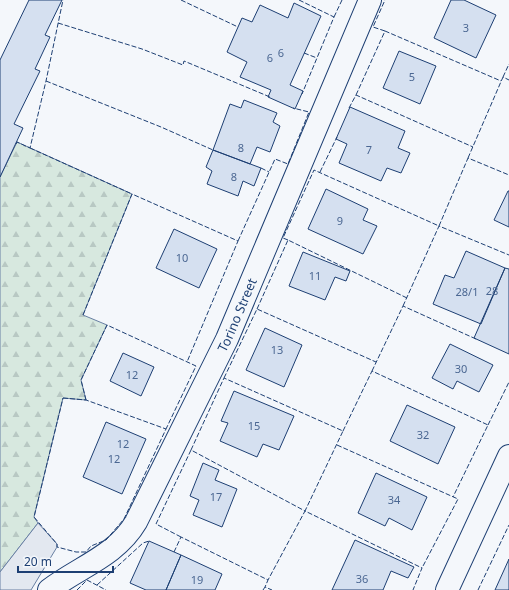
<svg xmlns="http://www.w3.org/2000/svg" width="509" height="590" font-family="'Noto Sans',sans-serif">
  <style>
    .forest { fill: url(#forest-firs); stroke: #687fa3 }
    .parking { fill: #e3e8f0; stroke: #687fa3 }
    .building { fill: #d5e0f0; stroke: #1d3f73 }
    .lines { fill: none; stroke-linecap: round; stroke-linejoin: round }
    .minor-casing { stroke: #1d3f73; stroke-width: 24 }
    .secondary-casing { stroke: #1d3f73; stroke-width: 24 }
    .minor { stroke: #f4f7fb; stroke-width: 22 }
    .secondary { stroke: #f4f7fb; stroke-width: 22 }
    .fence { stroke: #1d3f73; stroke-width: 1; stroke-dasharray: 5 2; stroke-linecap: butt }
    .labels { text-anchor: middle; dominant-baseline: central; stroke-width: 3; stroke-linejoin: round; paint-order: stroke }
    .number-label { font-size: 11px; fill: #4b6792 }
    .street-label { font-size: 13px; fill: #1d3f73; stroke: #f4f7fb }
  </style>
  <defs>
    <pattern id="forest-firs" width="22" height="20" patternUnits="userSpaceOnUse"><rect width="22" height="20" fill="#d7e8df"/><path d="M5 1l3.5 6h-7zM16 11l3.5 6h-7z" fill="#b8c8c3"/></pattern>
  </defs>
  <rect width="100%" height="100%" fill="#f4f7fb"/>
  <path class="forest" d="M17 142 132 194 83 315 107 325 81 380 86 400 63 398 34 517 38 523 0 572V177Z"/>
  <path class="parking" d="M38 523 57 544V547L31 590H0V572Z"/>
  <path class="building" d="M29 0H62L45 35 50 37 35 69 40 71 14 124 23 128 0 177V60Z
    M451 0H464L496 15 476 58 434 38Z
    M294 3 321 16 290 85 303 91 295 109 268 97 271 90 240 77 247 62 227 52 242 18 252 22 260 5 288 18Z
    M399 51 436 66 420 104 383 88Z
    M244 100 277 113 273 122 280 126 270 152 257 147 250 164 213 150 230 104 241 108Z
    M350 107 405 131 398 148 410 153 401 173 387 168 381 181 339 163 347 144 336 139Z
    M213 150 261 168 254 186 243 181 238 196 207 184 212 171 206 167Z
    M326 189 368 209 363 220 377 226 363 254 308 229Z
    M508 191H509V227L494 220Z
    M174 229 217 249 199 288 156 268Z
    M466 251 505 268 481 324 433 304 445 275 454 278Z
    M303 252 350 271 346 281 335 277 325 300 289 286Z
    M505 268 509 269V354L474 338Z
    M265 328 302 345 284 387 246 370Z
    M450 344 493 365 479 392 457 381 453 389 432 378Z
    M123 353 154 367 141 396 110 381Z
    M234 391 294 416 279 450 263 444 257 457 220 441 228 423 221 421Z
    M407 405 455 427 438 464 390 441Z
    M106 422 146 439 122 494 83 477Z
    M203 463 219 470 215 480 237 489 222 527 193 515 199 500 190 496Z
    M376 473 427 497 412 530 389 518 385 526 358 513Z
    M355 540 414 567 408 578 391 571 383 590H332Z
    M149 541 181 555 166 590H146L130 583Z
    M181 555 222 574 215 590H166Z
    M509 559V590H495Z"/>
  <g class="lines">
    <defs>
      <g id="minor">
        <path id="s1" d="M49 590C79 567 116 556 136 522L227 339 370 0"/>
      </g>
      <path id="secondary" d="M447 590 509 456"/>
    </defs>
    <use href="#minor" class="minor-casing"/>
    <use href="#secondary" class="secondary-casing"/>
    <use href="#minor" class="minor"/>
    <use href="#secondary" class="secondary"/>
    <path class="fence" d="M181 0 238 27
      M299 0 334 17 302 94
      M334 17 342 0
      M58 23 142 49 183 65 184 61 270 97
      M385 31 373 27 385 0
      M304 53 317 58
      M503 77 509 64
      M46 81 161 127 213 150
      M356 95 385 31 501 81
      M349 108 356 95 473 147
      M16 144 17 142 30 148 46 81 63 0
      M30 148 132 194
      M468 158 503 77 509 80
      M261 168 269 172
      M320 172 337 137
      M288 240 283 238 314 170 439 226 468 158 509 175
      M238 241 275 159 288 164 309 112 293 108
      M403 306 439 226 509 255
      M257 309 288 240 407 298
      M83 315 132 194 238 241 187 362
      M372 371 403 306 476 339
      M224 378 257 309 376 362
      M63 398 86 400 166 429 124 519 106 540 91 546 86 552H76L57 547V544L34 517Z
      M86 400 81 380 107 325 196 366 166 429
      M488 425 509 382
      M343 431 372 371 488 425 453 497
      M337 445 458 499 422 568
      M191 450 224 378 343 431 305 511 422 568 413 590
      M181 537 156 524 191 450 305 511 268 580
      M174 552 181 537 268 580 265 587
      M97 585 143 543 149 541
      M77 590 87 580 106 590
      M263 590 265 587 272 590
      M478 590 509 525"/>
  </g>
  <g class="labels">
    <g class="number-label">
      <text x="466" y="27">3</text>
      <text x="281" y="52">6</text>
      <text x="270" y="57">6</text>
      <text x="412" y="76">5</text>
      <text x="241" y="147">8</text>
      <text x="369" y="149">7</text>
      <text x="234" y="176">8</text>
      <text x="340" y="220">9</text>
      <text x="182" y="257">10</text>
      <text x="315" y="275">11</text>
      <text x="492" y="290">28</text>
      <text x="467" y="291">28/1</text>
      <text x="277" y="349">13</text>
      <text x="461" y="368">30</text>
      <text x="132" y="374">12</text>
      <text x="254" y="425">15</text>
      <text x="423" y="434">32</text>
      <text x="123" y="443">12</text>
      <text x="114" y="458">12</text>
      <text x="216" y="496">17</text>
      <text x="394" y="499">34</text>
      <text x="362" y="578">36</text>
      <text x="197" y="579">19</text>
    </g>
    <g class="street-label">
      <text stroke="none"><textPath href="#s1" startOffset="342">Torino Street</textPath></text>
    </g>
  </g>
  <path d="M18 566v6h95v-6" fill="none" stroke="#1d3f73" stroke-width="2"/>
  <text x="24" y="566" font-size="12" fill="#1d3f73" stroke="#f4f7fb" stroke-width="3" paint-order="stroke">20 m</text>
</svg>
